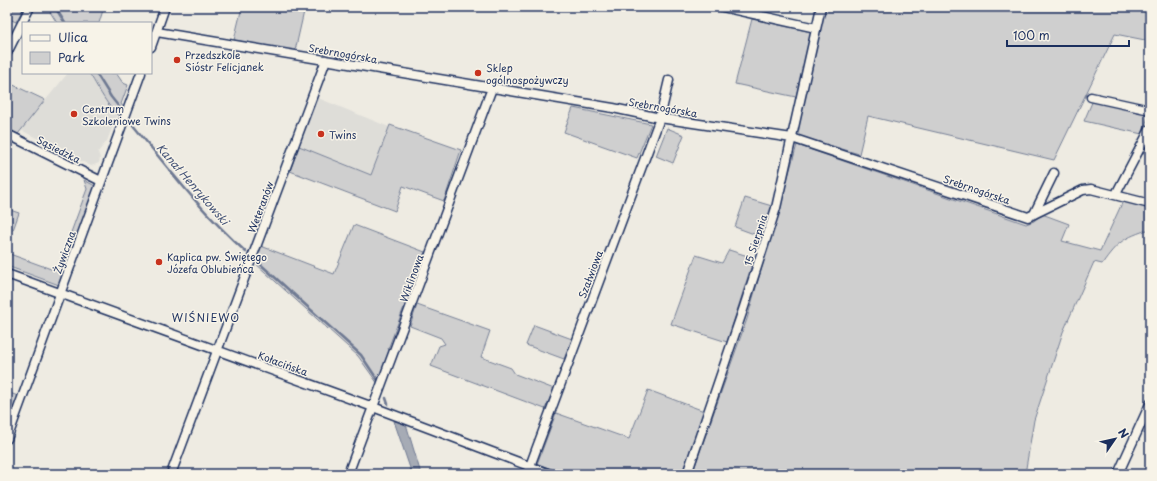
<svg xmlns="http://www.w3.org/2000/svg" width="1157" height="481" font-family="'Playpen Sans',sans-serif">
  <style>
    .built { fill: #deddd8 }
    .green { fill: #cfcfcf; stroke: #757f96 }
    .water { fill: #a6abb5; stroke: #6e7992 }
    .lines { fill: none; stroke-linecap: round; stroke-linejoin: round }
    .stream { stroke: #6e7992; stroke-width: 2.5 }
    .street-casing { stroke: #1b2f5e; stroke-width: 11 }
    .street { stroke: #f7f3e8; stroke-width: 8 }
    .poi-dot { fill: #c8321e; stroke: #f7f3e8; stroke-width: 1.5 }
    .labels { text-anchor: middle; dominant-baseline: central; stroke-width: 3; stroke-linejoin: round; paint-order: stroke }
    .street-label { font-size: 10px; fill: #1b2f5e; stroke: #f7f3e8 }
    .poi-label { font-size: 10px; fill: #1b2f5e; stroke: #f7f3e8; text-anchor: start }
    .water-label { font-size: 11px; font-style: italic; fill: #455478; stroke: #f7f3e8 }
    .neighbourhood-label { font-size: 11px; letter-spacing: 1px; fill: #1b2f5e; stroke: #f7f3e8 }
  </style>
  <rect width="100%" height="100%" fill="#eeebe2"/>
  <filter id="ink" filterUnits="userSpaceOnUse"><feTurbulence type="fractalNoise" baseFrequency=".025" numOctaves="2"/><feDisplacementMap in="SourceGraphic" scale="8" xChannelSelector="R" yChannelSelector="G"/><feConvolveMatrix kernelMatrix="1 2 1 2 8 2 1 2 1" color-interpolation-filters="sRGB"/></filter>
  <g filter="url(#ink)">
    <path class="built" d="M68 73H89L117 115 107 141 98 152 100 158 99 163 91 166 21 130Z
      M318 98 389 127 371 175 299 146Z"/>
    <path class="green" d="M7 7H24L16 22 7 18Z
      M47 7H104L99 23H57Z
      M242 7H305L295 51 234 40Z
      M824 7H1150V41L1115 34 1054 160 868 116 859 154 795 135Z
      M752 19 811 32 796 97 735 84Z
      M89 73H116L123 83 128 85 121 104 124 108 121 116C110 113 96 83 89 73Z
      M7 82 45 100 18 134 7 129Z
      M1093 100 1150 112 1142 134 1084 121Z
      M573 108 651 124 637 158 564 132Z
      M390 125 461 150 444 201 403 186 395 211 290 171 299 146 371 175Z
      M667 128 684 135 673 163 656 156Z
      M797 145 1026 224 1034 221 1042 214 1069 224 1062 241 1100 251 1123 201 1150 208V229C1124 238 1118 241 1102 264L1094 262 1063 332 1034 420 1025 474H692L747 319Z
      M84 180 95 186 59 285 7 266V253L51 269 59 265 87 189Z
      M745 198 772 206 762 237 735 227Z
      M10 210 19 213 13 230 7 228V219Z
      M354 225 425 252 388 349 392 350 378 384 358 356 255 263 261 246 334 274Z
      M729 250 754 258 727 342 671 324 696 255 722 263Z
      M417 305 490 331 481 357 511 368 515 374 554 389 545 409 431 366 439 346 445 344 441 338 410 326Z
      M534 325 572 339 564 359 526 345Z
      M648 390 704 411 682 474H566L537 464 556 413 629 439Z
      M7 392 18 396 9 421 7 420Z
      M1150 410V435L1140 432Z"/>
    <path class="water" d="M394 421 406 424 421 474H412Z"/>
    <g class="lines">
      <path class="stream" d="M55 7 65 23
        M96 73 111 97 123 112
        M132 124C168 168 203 214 246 252
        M258 262 361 355 379 382
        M386 398 388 404"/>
      <defs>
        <path id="street" d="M722 7 816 28
          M157 32 613 108 660 118 792 138 1028 217 1083 190 1091 189 1150 204
          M151 47 165 7
          M7 53 30 7
          M1091 97 1150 110
          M7 134 101 181
          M1116 194 1150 129
          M1034 214 1054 173
          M7 274 373 407 550 474
          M7 439 141 73
          M171 474 326 60
          M348 474 492 88
          M527 474 660 118 669 80
          M687 474 744 307 776 208 821 7
          M1118 474 1150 404"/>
      </defs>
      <use href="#street" class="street-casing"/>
      <use href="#street" class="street"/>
    </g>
  </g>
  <g class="poi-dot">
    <circle cx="177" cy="60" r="4"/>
    <circle cx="478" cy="73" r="4"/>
    <circle cx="74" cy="114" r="4"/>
    <circle cx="321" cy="134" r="4"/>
    <circle cx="159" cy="262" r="4"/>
  </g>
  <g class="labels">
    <g class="street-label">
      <text transform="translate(343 53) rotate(10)">Srebrnogórska</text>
      <text transform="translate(663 107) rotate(10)">Srebrnogórska</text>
      <text transform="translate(59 149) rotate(27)">Sąsiedzka</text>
      <text transform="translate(977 189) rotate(19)">Srebrnogórska</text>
      <text transform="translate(260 207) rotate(-69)">Weteranów</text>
      <text transform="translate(755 240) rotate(-72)">15 Sierpnia</text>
      <text transform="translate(64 252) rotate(-70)">Żywiczna</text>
      <text transform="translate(590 274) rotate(-69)">Szałwiowa</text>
      <text transform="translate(411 278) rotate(-70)">Wiklinowa</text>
      <text transform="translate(283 363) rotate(20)">Kołacińska</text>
    </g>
    <g class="poi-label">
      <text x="185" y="54">Przedszkole<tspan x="185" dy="12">Sióstr Felicjanek</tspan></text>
      <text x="486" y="67">Sklep<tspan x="486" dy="12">ogólnospożywczy</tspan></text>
      <text x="82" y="108">Centrum<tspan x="82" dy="12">Szkoleniowe Twins</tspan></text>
      <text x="329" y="134">Twins</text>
      <text x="167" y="256">Kaplica pw. Świętego<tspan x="167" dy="12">Józefa Oblubieńca</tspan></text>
    </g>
    <g class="water-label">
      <text transform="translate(193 184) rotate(49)">Kanał Henrykowski</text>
    </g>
    <g class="neighbourhood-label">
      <text x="206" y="317">WIŚNIEWO</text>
    </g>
  </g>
  <rect width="1157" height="481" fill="none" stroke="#f7f3e8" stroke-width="24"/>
  <rect x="12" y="12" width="1133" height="457" fill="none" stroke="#1b2f5e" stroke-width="1.5" filter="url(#ink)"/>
  <rect x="22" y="22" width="130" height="52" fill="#f7f3e8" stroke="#9fa5b1"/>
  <rect x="30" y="35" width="20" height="6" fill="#f7f3e8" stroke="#9fa5b1"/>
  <text x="58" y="42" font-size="12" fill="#1b2f5e">Ulica</text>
  <rect x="30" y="52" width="20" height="12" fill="#cfcfcf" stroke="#9fa5b1"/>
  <text x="58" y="62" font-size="12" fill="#1b2f5e">Park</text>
  <g transform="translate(1115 439) rotate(56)" stroke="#f7f3e8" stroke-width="3" paint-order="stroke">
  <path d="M0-3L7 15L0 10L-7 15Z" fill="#1b2f5e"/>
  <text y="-6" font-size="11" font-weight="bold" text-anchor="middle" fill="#1b2f5e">N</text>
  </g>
  <path d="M1007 40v6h122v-6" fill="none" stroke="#1b2f5e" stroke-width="2"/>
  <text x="1013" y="40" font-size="12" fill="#1b2f5e" stroke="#f7f3e8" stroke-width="3" paint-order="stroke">100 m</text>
</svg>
